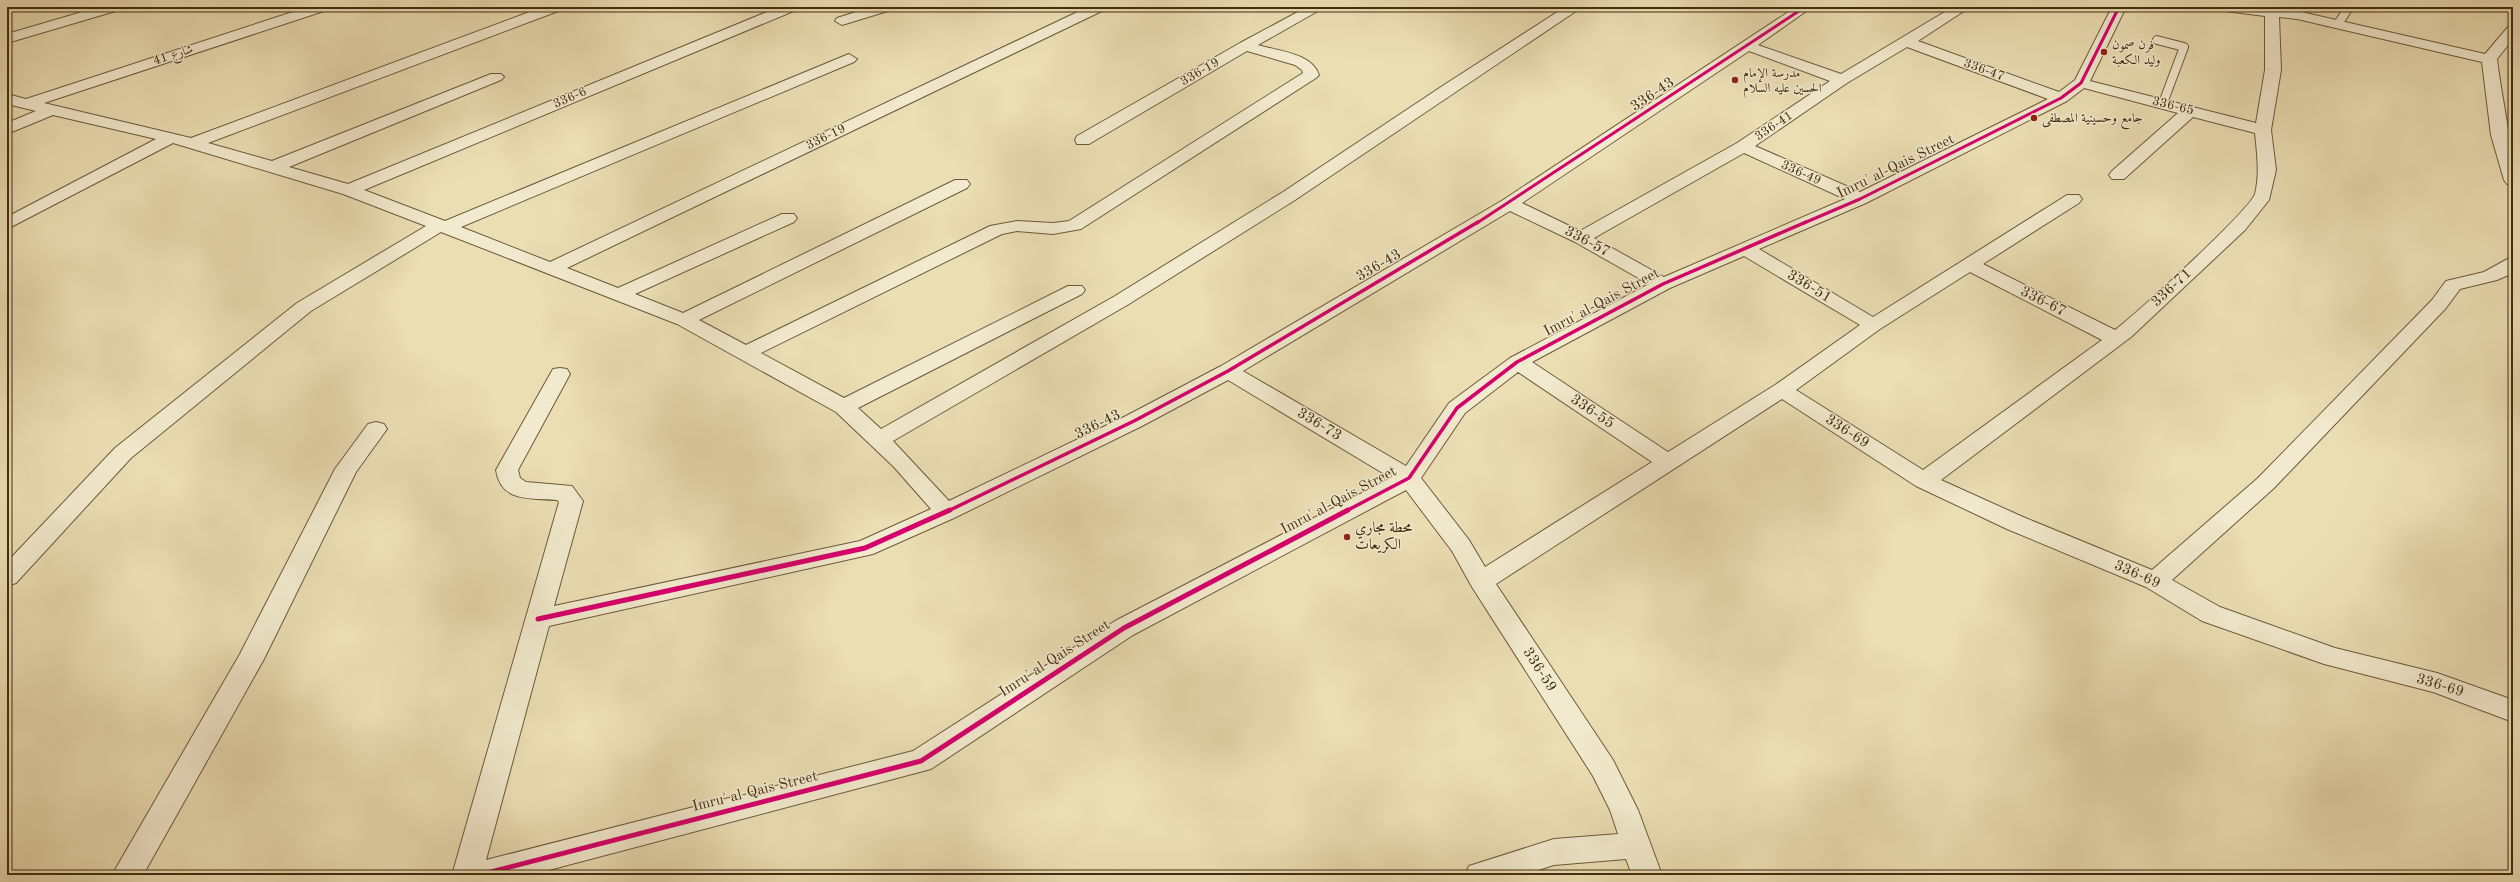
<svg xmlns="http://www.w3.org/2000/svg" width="2520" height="882" font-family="'Old Standard TT',Amiri,serif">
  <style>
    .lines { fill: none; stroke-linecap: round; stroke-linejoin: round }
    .service-casing { stroke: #6d593a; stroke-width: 10 }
    .minor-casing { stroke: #6d593a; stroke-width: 2 }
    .service { stroke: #f2eace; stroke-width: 8 }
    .minor { fill: #f2eace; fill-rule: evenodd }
    .cycleway-far2-casing { stroke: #f2eace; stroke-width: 5 }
    .cycleway-far1-casing { stroke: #f2eace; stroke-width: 6 }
    .cycleway-casing { stroke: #f2eace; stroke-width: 8 }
    .cycleway-far2 { stroke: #d6006c; stroke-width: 3 }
    .cycleway-far1 { stroke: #d6006c; stroke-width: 3.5 }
    .cycleway { stroke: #d6006c; stroke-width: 5 }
    .poi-dot { fill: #8f2418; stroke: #f2eace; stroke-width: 1.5 }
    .labels { text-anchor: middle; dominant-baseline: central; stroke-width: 3; stroke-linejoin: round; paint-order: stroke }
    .far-poi-label { font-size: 13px; fill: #432d11; stroke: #f2eace; text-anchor: start }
    .far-street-label { font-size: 13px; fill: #432d11; stroke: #f2eace }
    .street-label { font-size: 15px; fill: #432d11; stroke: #f2eace }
    .poi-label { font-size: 15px; fill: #432d11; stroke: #f2eace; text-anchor: start }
  </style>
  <rect width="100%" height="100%" fill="#ebdeb3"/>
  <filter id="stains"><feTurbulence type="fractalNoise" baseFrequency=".005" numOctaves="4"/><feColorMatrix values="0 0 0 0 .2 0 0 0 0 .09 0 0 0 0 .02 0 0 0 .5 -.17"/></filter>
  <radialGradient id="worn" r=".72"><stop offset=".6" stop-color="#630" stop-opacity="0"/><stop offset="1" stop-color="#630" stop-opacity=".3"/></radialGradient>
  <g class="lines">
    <defs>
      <path id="service" d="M2338 24 2349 7
        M2157 40 2184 47 2163 103"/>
      <path id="minor" d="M99 7H121L119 10 7 43V34Z
        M308 7H329L327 10 44 103 191 138 543 7H563L561 10 208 143 272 161 491 74H501L504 77 501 80 289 167 348 184 779 7H798L796 10 364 190 445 221 844 56 849 54 857 59 854 62 461 227 550 262 1088 7H1106L1104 10 567 268 618 288 782 214H794L797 218 794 222 635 294 683 313 955 180H967L970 184 967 188 699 320 746 345 990 226 1017 221 1053 223 1069 221 1303 73 1302 70 1295 65 1247 51 1089 144H1077L1075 140 1077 136 1240 43 1307 7H1325L1258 45C1277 51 1312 53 1319 75L1316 78 1081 229 1053 234 1017 231 1002 234 761 353 844 398 1068 286H1082L1085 290 1082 294 858 408 881 429 1115 296 1283 192 1444 85 1565 7H1582L1295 200 1129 304 893 441 949 501 1126 416 1221 366 1503 200 1796 7H1812L1758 45 1841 74 1953 7H1970L1918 41 2059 92 2075 80 2112 7H2126L2090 81 2256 123 2265 70V16L2225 11 2218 7H2263L2297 11 2485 54 2508 27 2513 26V39L2497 59C2502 101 2513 143 2513 185L2507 184 2504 180 2491 135 2482 62 2297 19 2279 17 2281 70 2271 130 2276 170 2269 200 2245 230 2131 337 1941 480 2023 517 2152 570 2258 478 2432 300 2446 281 2484 272 2513 256V273L2497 280 2460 289 2446 308 2274 488 2172 580 2220 607 2335 648 2437 673 2513 700V722L2433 692 2324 664 2202 621 2146 587 2007 529 1916 486 1782 399 1496 584 1613 760 1638 810 1662 875H1632L1626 859 1554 865 1522 875H1465L1469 866 1554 839 1618 834 1610 810 1593 776 1472 587 1452 551 1406 490 1133 635 931 769 530 875H452L559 502 557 500C531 498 501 503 496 470L553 369 560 368 567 369 570 374 518 470 520 478 526 482 572 486 583 501 554 606 860 541 931 509 894 467 836 412 677 324 441 232 311 311 131 458 16 583 7 586V562L115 448 297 303 426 226 343 194 173 143 7 229V217L156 139 53 115 7 134V123L36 111 7 104V94L26 99ZM1907 47 2048 99 1860 192 1755 146 1847 83ZM1749 51 1830 81 1737 143 1580 231 1522 203ZM2084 88 2178 113 2112 171 2109 175 2112 179H2124L2193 117 2255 133C2257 153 2260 174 2255 194 2249 211 2135 315 2115 330L1983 264 2079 203 2082 199 2079 195H2067L1873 317 1759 249 1866 203 2067 101ZM1744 153 1845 199 1664 277 1594 238ZM1510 211 1575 242 1649 284 1510 358 1449 403 1406 466 1243 371ZM1744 256 1860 325 1775 385 1668 452 1532 362 1670 288ZM1970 272 2102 340 1923 470 1796 390 1880 329ZM1518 372 1652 462 1485 567 1469 540 1421 478 1465 413ZM1228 380 1391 478 1115 621 913 751 486 860 549 626 873 554 954 518 1142 426Z
        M872 7H893L891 10 842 25 835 21 837 18Z
        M376 422 384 424 387 429 356 472 264 659 143 875H112L240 654 335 469 368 424Z"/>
    </defs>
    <use href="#service" class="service-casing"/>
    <use href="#minor" class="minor-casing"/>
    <use href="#service" class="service"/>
    <use href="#minor" class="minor"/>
    <defs>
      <path id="cycleway-far2" d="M1477 223 1805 7
        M1804 223 1860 199 2061 98 2081 83 2119 7"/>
      <path id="cycleway-far1" d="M948 511 1134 421 1228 371 1478 222
        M1346 511 1409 478 1457 408 1517 362 1663 284 1806 222"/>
      <path id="cycleway" d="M538 619 865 548 950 510
        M479 875 921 761 1124 628 1348 510"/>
    </defs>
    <use href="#cycleway-far2" class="cycleway-far2-casing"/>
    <use href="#cycleway-far1" class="cycleway-far1-casing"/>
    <use href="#cycleway" class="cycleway-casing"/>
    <use href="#cycleway-far2" class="cycleway-far2"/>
    <use href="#cycleway-far1" class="cycleway-far1"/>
    <use href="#cycleway" class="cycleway"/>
  </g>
  <g class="poi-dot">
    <circle cx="2104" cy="52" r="4"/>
    <circle cx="1735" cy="80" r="4"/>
    <circle cx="2034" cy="118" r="4"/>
    <circle cx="1347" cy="537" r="4"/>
  </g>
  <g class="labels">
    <g class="far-poi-label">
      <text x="2112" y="45">فرن صمون<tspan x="2112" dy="15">وليد الكعبة</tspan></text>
      <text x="1743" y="73">مدرسة الإمام<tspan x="1743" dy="15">الحسين عليه السلام</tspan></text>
      <text x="2042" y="118">جامع وحسينية المصطفى</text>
    </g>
    <g class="far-street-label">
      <text transform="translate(173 55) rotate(-18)">شارع 41</text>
      <text transform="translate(1984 70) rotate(20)">336-47</text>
      <text transform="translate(1200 72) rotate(-30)">336-19</text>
      <text transform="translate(570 98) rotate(-23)">336-6</text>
      <text transform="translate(2173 106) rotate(14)">336-65</text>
      <text transform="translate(1774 126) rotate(-34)">336-41</text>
      <text transform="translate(826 137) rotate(-26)">336-19</text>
      <text transform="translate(1801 173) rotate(24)">336-49</text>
    </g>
    <g class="street-label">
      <text transform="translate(1653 95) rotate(-34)">336-43</text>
      <text transform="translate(1896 167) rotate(-26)">Imruʾ al-Qais Street</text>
      <text transform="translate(1587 242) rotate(28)">336-57</text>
      <text transform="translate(1379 266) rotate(-30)">336-43</text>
      <text transform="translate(1809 287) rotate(31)">336-51</text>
      <text transform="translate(2172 288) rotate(-43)">336-71</text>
      <text transform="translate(2043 302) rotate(27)">336-67</text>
      <text transform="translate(1602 303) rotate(-28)">Imruʾ al-Qais Street</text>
      <text transform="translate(1592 412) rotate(34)">336-55</text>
      <text transform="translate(1098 425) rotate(-26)">336-43</text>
      <text transform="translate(1319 425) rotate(31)">336-73</text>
      <text transform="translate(1847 432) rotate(33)">336-69</text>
      <text transform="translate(1339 501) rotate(-28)">Imruʾ al-Qais Street</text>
      <text transform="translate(2137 575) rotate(24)">336-69</text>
      <text transform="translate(1055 659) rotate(-33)">Imruʾ al-Qais Street</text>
      <text transform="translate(1539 670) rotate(57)">336-59</text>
      <text transform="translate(2440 686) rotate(17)">336-69</text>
      <text transform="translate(755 792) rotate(-14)">Imruʾ al-Qais Street</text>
    </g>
    <g class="poi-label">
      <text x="1355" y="528">محطة مجاري<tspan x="1355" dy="17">الكريعات</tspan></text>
    </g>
  </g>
  <rect width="2520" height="882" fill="none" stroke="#ebdeb3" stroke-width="24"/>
  <rect x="8" y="8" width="2504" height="866" fill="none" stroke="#432d11" stroke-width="2"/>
  <rect x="12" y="12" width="2496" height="858" fill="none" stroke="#432d11"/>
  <rect width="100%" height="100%" filter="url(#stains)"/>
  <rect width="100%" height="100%" fill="url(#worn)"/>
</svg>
